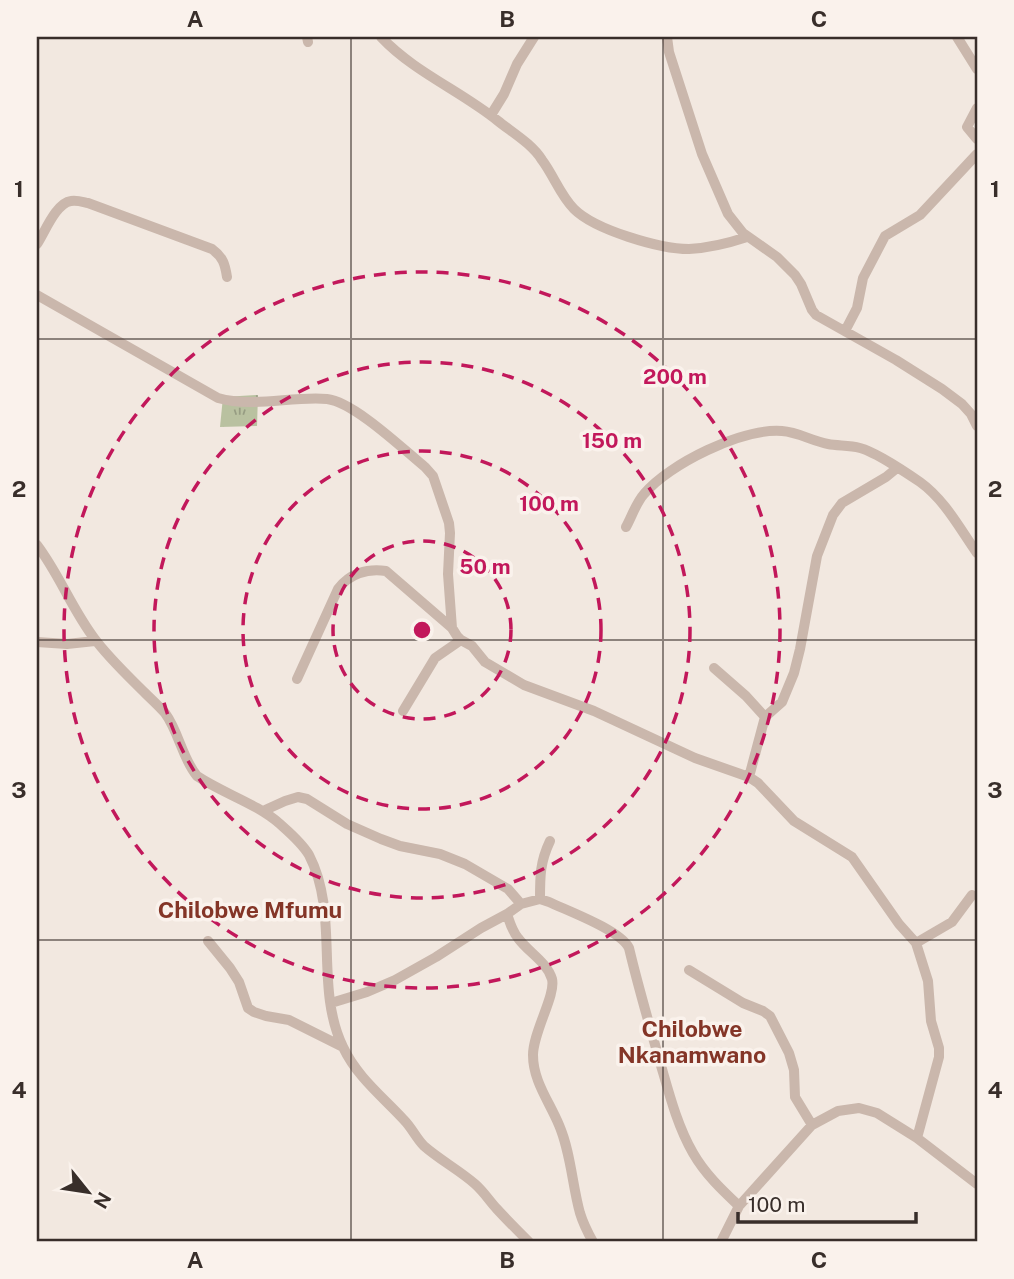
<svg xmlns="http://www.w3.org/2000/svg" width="1014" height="1279" font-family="'Public Sans',sans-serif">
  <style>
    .grass { fill: url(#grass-tufts) }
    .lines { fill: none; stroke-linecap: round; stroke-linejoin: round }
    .street { stroke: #cab7ac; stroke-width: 10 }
    .grid { fill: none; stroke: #382e2a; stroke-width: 2; stroke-opacity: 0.55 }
    .ring { fill: none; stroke: #c2185b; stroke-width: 3.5; stroke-dasharray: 12 9 }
    .labels { text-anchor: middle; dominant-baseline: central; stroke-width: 7; stroke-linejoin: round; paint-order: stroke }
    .quarter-label { font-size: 23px; font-weight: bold; fill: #843527; stroke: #faf2ec }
    .centre { fill: #c2185b; stroke: #faf2ec; stroke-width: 3.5 }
    .ring-label { font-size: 21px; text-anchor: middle; font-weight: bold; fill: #c2185b; stroke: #faf2ec; stroke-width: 7; stroke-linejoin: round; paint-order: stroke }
    .neatline { fill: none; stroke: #382e2a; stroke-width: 2.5 }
    .grid-label { font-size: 23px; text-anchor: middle; font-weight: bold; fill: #382e2a }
  </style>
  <defs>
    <pattern id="grass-tufts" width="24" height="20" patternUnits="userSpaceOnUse" patternTransform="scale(1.75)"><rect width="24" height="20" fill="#b9c1a0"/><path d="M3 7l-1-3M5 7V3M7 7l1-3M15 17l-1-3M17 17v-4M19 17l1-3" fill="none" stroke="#979d83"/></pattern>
  </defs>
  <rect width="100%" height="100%" fill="#f2e8e0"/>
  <path class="grass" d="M258 395 257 426 220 427 223 397Z"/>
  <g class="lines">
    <path class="street" d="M307 37 308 42
      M381 37C414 72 461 91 498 121 513 133 532 144 542 160 554 176 560 195 574 209 595 230 660 249 689 249 709 248 729 243 747 237
      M667 37 669 52 702 154 728 214 743 233 777 257 795 275 801 284 812 310 816 315 896 360 942 389 962 404 971 414 977 426
      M957 37 977 69
      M977 108 967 127 977 139
      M491 115 504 94 517 64 534 37
      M37 244C45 232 56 203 71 201 77 200 83 202 88 203L212 249C223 257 225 264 227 277
      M37 295 218 398C253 408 291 396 327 399 354 402 403 449 425 467L433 476 449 523 450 533 448 574 452 628 457 636 461 640 472 646 485 662 524 685 594 711 695 758 749 777 758 783 794 821 852 857 899 924 916 943 928 981 931 1021 939 1048V1057L917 1138
      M845 331 857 308 863 278 885 236 920 215 977 154
      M626 527C632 516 636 503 644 494 669 464 742 428 782 431 798 432 812 441 828 444 838 446 849 445 860 448 875 452 907 473 920 482 945 500 960 529 977 553
      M37 545C59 574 72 609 94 638 108 657 125 673 142 690 149 697 158 705 165 713 179 732 182 758 197 776 224 794 256 803 280 824 290 833 302 843 309 855 340 915 314 987 343 1047 357 1077 383 1097 404 1120 412 1128 416 1138 424 1146 440 1160 459 1170 475 1184 483 1191 489 1200 496 1208 507 1220 518 1231 529 1242
      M37 642 67 644 95 641
      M714 668 746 696 765 717
      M297 679 338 589C349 574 367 568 386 571L452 628
      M403 711 435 658 461 640
      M749 777 765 717 782 702 794 673 800 649 817 556 833 515 842 503 886 477 897 468
      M263 811 285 801 298 797 307 799 347 824 381 839 400 846 440 854 465 864 508 889 521 904
      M540 899C540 876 540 862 550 841
      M507 914C510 923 512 931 518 938 528 952 547 962 552 979 556 995 533 1032 533 1055 533 1081 549 1101 559 1125 571 1153 572 1184 580 1213 583 1223 588 1233 593 1242
      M208 941 230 968 239 982 248 1008 254 1012 266 1016 289 1020 343 1047
      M916 943 952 922 972 895
      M689 970 743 1003 763 1011 770 1016 789 1053 794 1070 795 1097 812 1125
      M331 1003 367 992 395 980 436 957 481 928 507 914 521 904 540 899 549 902C568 911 620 930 629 948 638 986 649 1024 660 1062 669 1093 677 1125 693 1153 705 1174 722 1190 739 1206
      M721 1242 739 1206 812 1125 838 1111 859 1108 877 1113 917 1138 977 1184"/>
  </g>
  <path class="grid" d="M351 37V1242M663 37V1242M37 339H977M37 640H977M37 940H977"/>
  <g class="ring">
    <circle cx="422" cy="630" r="89"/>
    <circle cx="422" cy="630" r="179"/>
    <circle cx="422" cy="630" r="268"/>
    <circle cx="422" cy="630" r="358"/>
  </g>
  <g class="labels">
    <g class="quarter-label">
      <text x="250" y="909">Chilobwe Mfumu</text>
      <text x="692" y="1028">Chilobwe<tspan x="692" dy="26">Nkanamwano</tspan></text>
    </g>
  </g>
  <circle cx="422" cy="630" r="10" class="centre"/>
  <g class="ring-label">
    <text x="675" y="384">200 m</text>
    <text x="612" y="448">150 m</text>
    <text x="549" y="511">100 m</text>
    <text x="485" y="574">50 m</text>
  </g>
  <rect width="1014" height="1279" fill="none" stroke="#faf2ec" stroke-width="77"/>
  <g transform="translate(88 1192) rotate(120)" stroke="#faf2ec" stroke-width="5" paint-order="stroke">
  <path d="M0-5L12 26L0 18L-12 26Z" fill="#382e2a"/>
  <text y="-10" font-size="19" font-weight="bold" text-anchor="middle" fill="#382e2a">N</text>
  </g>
  <path d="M738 1212v10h178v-10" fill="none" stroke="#382e2a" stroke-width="3.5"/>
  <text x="748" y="1212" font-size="21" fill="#382e2a" stroke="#faf2ec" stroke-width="5" paint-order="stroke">100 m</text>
  <rect x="38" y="38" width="938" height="1202" class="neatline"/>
  <g class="grid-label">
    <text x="195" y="27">A</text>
    <text x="507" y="27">B</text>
    <text x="819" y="27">C</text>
    <text x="19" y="197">1</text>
    <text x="995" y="197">1</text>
    <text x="19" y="497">2</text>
    <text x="995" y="497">2</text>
    <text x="19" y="798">3</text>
    <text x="995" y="798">3</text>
    <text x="19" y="1098">4</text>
    <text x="995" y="1098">4</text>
    <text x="195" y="1268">A</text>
    <text x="507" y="1268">B</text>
    <text x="819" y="1268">C</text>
  </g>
</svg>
